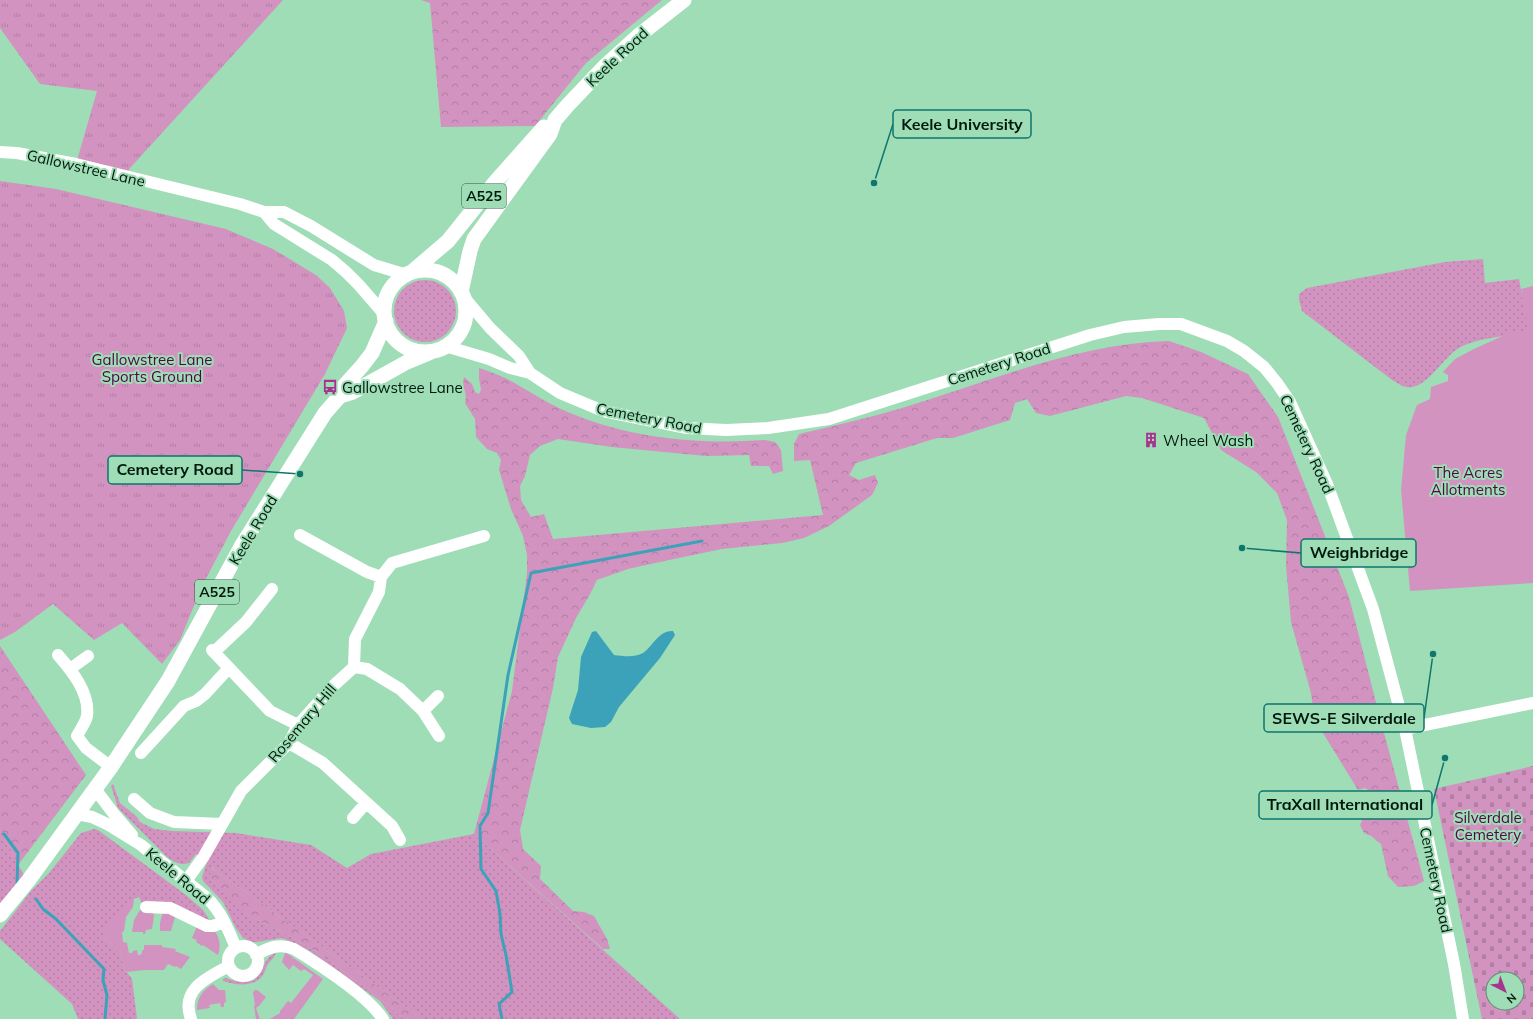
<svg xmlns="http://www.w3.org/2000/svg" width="1533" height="1019" font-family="Mulish,sans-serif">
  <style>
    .grass { fill: url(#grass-dots) }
    .forest { fill: url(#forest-crowns) }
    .cemetery { fill: url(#cemetery-stones); fill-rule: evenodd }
    .park { fill: url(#park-tufts) }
    .garden { fill: #d293c0 }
    .water { fill: #3ca2ba }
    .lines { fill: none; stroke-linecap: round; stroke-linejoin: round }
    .stream { stroke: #3ca2ba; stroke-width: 3 }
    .minor { stroke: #fff; stroke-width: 12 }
    .major { stroke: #fff; stroke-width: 15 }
    .labels { text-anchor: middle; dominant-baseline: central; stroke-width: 4; stroke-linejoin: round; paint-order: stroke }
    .shield { fill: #9eddb6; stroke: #30543f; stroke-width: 1 }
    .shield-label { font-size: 14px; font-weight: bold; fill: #01190c }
    .street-label { font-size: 15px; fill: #01190c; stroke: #9eddb6 }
    .park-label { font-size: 15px; fill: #540546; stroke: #9eddb6 }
    .poi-label { font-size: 15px; fill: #01190c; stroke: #9eddb6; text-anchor: start }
    .leader { fill: none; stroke: #0f766e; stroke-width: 1.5 }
    .callout-dot { fill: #0f766e; stroke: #9eddb6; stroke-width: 1.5 }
    .callout { fill: #9eddb6; stroke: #0f766e; stroke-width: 1.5 }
    .callout-label { font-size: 16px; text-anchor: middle; font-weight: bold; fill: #01190c }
  </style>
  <defs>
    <pattern id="grass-dots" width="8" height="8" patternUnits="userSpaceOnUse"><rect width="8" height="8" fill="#d293c0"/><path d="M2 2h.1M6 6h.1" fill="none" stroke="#b27ea4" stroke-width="1.8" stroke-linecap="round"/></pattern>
    <pattern id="forest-crowns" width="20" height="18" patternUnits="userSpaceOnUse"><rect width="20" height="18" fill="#d293c0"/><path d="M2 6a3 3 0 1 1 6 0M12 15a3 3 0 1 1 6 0" fill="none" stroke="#b27ea4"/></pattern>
    <pattern id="cemetery-stones" width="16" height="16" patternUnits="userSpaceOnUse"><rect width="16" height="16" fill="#d293c0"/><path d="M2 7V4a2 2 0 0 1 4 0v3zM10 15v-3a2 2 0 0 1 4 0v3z" fill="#b27ea4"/></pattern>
    <pattern id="park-tufts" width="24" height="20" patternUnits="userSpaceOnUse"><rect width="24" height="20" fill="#d293c0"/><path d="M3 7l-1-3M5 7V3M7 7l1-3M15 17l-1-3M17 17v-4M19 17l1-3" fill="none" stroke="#b27ea4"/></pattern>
  </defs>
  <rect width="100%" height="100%" fill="#9eddb6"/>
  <path class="grass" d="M1483 259 1485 283 1519 279 1529 332C1509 336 1476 338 1459 348 1443 357 1426 391 1406 387 1401 386 1396 382 1392 380L1302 311 1299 300V294L1307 288 1445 262Z
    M394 311a31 31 0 1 1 62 0a31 31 0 1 1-62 0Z
    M113 784 120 803 136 816 140 822 154 829 172 831 236 833 311 845 347 868 371 854 474 834 680 1019H423L216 871 212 867 210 877 213 881 251 917 288 935 322 955 387 1004 404 1019H393L380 1001 310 951 282 938 257 942H252L243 938 236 928 223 902 203 881 202 877 207 862 196 854 189 863C179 866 172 861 165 855L118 808 111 786Z
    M0 828 18 865 28 881 0 915Z
    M94 829 98 830 186 895 203 910 209 919 204 921 142 903 139 897 134 899 104 938 120 952 125 970 132 979 137 1019H78L72 1004 0 939V931L31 891 49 873 81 833Z
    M276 953C274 959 269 961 267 966 265 969 265 972 263 975 254 988 236 985 223 981V979L226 978C232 980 239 983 245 982 265 982 260 958 276 953Z"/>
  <path class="forest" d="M421 0H662L586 63 535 126 441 127 430 3Z
    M1169 341 1201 352 1248 374 1278 417 1349 597 1380 718 1424 881 1414 886 1398 887 1388 876 1381 844 1371 836 1364 833 1360 825 1374 794 1365 788 1358 790 1315 720 1311 693 1291 622 1286 566 1287 520 1277 493 1256 472 1221 450 1204 418 1142 398 1126 396 1050 416 1036 413 1027 399 1015 403 1010 420 953 438H937L856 463 849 475 859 480 875 475 878 483 872 495 829 526 804 538 782 543 722 549 669 560 628 569 597 580 589 596 576 618 558 657 553 688 520 830 523 849 541 866 540 879 573 911 584 912 594 916 607 939 610 949H603L474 834 512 691 527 573V555L523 536 511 509 499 470 501 460 497 453 487 449 476 437 475 419 465 403C468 390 461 389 464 377L472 384 475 392 479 394 481 390 479 379V368C488 371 497 374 505 378 525 388 543 401 563 410 626 438 697 445 765 440L775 442 781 450 783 471 773 474 769 466H751L749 455 706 456 612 447 558 439 540 446 530 455 525 476 520 486 521 500 531 517 544 514 553 539 823 515 810 460 794 461V444L799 434C833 426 868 418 902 408 988 382 1078 343 1169 341Z
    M0 646 86 775 18 865 0 828Z
    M211 867 216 871 423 1019H404L387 1004 322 955 288 935 251 917 239 908 213 881 210 877Z"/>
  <path class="cemetery" d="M1533 766V1019H1482L1434 789ZM1493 979H1517V1003H1493Z"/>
  <path class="park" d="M0 0H283L130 168 125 177 76 164 97 91 40 84 0 28Z
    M0 181 56 189 226 229 273 249 316 275 330 288 344 311 347 328 325 374 231 531 202 586 180 640 162 664 122 623 94 640 53 604 15 632 0 640Z"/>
  <path class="garden" d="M1533 286V583L1410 591 1401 490 1406 435 1417 405 1430 399 1431 387 1448 381V375L1443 372 1455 359 1474 349 1509 333 1528 332 1521 289Z
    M134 899 133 907 126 917 124 931 122 932 123 942 127 943 129 953H132L133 951 137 950 138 955H140L142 953V950H144V945H162V947L176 949 175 951 190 957 181 969 176 966 175 967 168 964 164 970H144L127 972 125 970 120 952 104 938 101 929Z
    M140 910 153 912 154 916 152 929 146 930 145 934H143V932H132L134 920Z
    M163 912 171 913 175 917 171 931H160V923Z
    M197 926 214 930C220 938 221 946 218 955L203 945 202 946 196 942 197 940 192 938Z
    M285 953 288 954 323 979 294 1019H270L280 1013V1011L288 1001 291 1003 313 975 304 969 301 971 293 965 289 970 282 962Z
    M213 984 219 990H225L226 1002 224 1003V1007H221L220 1003 209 1005 210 1008 197 1010C197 997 203 990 213 984Z
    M255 990H257L266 997 259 1006 256 1008 260 1019H256L254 1006 255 1005 253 992Z"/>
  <path class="water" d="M596 631 614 655C623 656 634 658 643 653 653 646 659 630 673 631L675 635 660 658 619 707 611 722 605 727 591 728 572 724 569 718 578 690 581 657 592 632Z"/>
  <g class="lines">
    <path class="stream" d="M4 834 18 853 17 883
      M36 899 43 909 56 919 104 969 103 980 107 995 105 1019
      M502 1019 499 1004 512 992 506 955 501 934 500 914 496 891 481 869 480 826 488 813 508 675 531 573 702 541"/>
    <path class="minor" d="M0 152 17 153 76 164 240 204 264 212H284L311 226 374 265 407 275
      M264 212 274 224 332 260 346 272 359 285 385 315
      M463 296 490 328 519 356 530 373
      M445 346 489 359 510 368 530 373 560 393 603 411 687 428 726 430 768 428 829 419 1090 335 1124 327 1159 324H1181L1227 341 1244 351 1264 367 1277 383 1290 402 1327 484 1373 609 1405 729 1454 964 1463 1019
      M300 535 367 572 381 577
      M212 650 270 711 298 725
      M214 652 246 622 272 589
      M58 655C72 671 90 693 87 716 86 722 80 730 77 736L86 748 111 767
      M354 667 355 639 379 592 381 577 392 563 484 536
      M354 667 367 669 400 689 423 711 439 736
      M70 669 88 656
      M423 711 438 696
      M1405 729 1533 703
      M289 743 323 763 392 826 400 840
      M141 753 184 706 196 701 205 694 229 668
      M95 789 114 814 132 835
      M134 799 150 813 174 822 222 824
      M77 814 92 817 107 824 141 845 207 898C221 911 229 931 236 948
      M353 818 366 803
      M186 881 204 856 241 791 289 743 298 725 332 687 354 667
      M146 907 170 908 207 926H213L224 922
      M228 961a15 15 0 1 1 30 0a15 15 0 1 1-30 0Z
      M256 955C269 947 280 943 294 949 320 965 367 995 383 1019
      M191 1019C180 989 207 978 229 966"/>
    <path class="major" d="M384 311a41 41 0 1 1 82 0a41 41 0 1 1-82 0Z
      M413 271 448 241 496 181 544 127
      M461 292 470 251 474 239 550 134 555 120 567 106 606 65 638 36 684 0
      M340 396 353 392 407 362 431 352
      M0 915 28 881 111 767 168 681 242 545 325 413 340 396 344 386 362 366 372 353 386 321"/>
  </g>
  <defs>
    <symbol id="bus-bare" viewBox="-9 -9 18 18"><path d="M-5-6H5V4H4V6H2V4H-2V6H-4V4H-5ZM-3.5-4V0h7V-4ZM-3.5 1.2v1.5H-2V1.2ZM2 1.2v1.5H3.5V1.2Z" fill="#a73590" stroke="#9eddb6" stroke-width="2.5" paint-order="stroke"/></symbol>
    <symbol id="building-bare" viewBox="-9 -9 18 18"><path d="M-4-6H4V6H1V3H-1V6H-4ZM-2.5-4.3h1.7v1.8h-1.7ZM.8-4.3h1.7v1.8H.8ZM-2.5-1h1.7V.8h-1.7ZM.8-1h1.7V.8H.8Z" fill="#a73590" stroke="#9eddb6" stroke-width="2.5" paint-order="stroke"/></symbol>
  </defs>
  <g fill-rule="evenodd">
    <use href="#bus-bare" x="319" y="376" width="22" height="22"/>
    <use href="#building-bare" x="1140" y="429" width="22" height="22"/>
  </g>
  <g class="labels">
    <g class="shield">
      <rect x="462" y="184" width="44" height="24" rx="3"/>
      <rect x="195" y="580" width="44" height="24" rx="3"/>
    </g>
    <g class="shield-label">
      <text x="484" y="196">A525</text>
      <text x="217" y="592">A525</text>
    </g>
    <g class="street-label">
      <text transform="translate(617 57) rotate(-43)">Keele Road</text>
      <text transform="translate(86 168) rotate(13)">Gallowstree Lane</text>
      <text transform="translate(999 364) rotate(-18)">Cemetery Road</text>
      <text transform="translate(649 418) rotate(11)">Cemetery Road</text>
      <text transform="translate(1307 444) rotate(65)">Cemetery Road</text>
      <text transform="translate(253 530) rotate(-59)">Keele Road</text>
      <text transform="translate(302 723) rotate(-50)">Rosemary Hill</text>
      <text transform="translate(178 876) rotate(40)">Keele Road</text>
      <text transform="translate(1436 880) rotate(78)">Cemetery Road</text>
    </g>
    <g class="park-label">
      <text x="152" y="359">Gallowstree Lane<tspan x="152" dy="17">Sports Ground</tspan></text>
      <text x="1468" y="472">The Acres<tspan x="1468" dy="17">Allotments</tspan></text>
      <text x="1488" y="817">Silverdale<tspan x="1488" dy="17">Cemetery</tspan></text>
    </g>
    <g class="poi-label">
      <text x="342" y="387">Gallowstree Lane</text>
      <text x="1163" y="440">Wheel Wash</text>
    </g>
  </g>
  <path class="leader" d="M874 183L893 124M300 474L242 470M1242 548L1301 553M1433 654L1424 718M1445 758L1432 805"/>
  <g class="callout-dot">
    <circle cx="874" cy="183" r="4"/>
    <circle cx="300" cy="474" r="4"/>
    <circle cx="1242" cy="548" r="4"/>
    <circle cx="1433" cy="654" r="4"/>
    <circle cx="1445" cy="758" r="4"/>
  </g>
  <g class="callout">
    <rect x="893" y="110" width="138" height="28" rx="4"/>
    <rect x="108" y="456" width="134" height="28" rx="4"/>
    <rect x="1301" y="539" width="115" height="28" rx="4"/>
    <rect x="1264" y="704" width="160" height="28" rx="4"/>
    <rect x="1259" y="791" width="173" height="28" rx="4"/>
  </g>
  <g class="callout-label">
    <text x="962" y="130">Keele University</text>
    <text x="175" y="475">Cemetery Road</text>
    <text x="1359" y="558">Weighbridge</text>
    <text x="1344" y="724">SEWS-E Silverdale</text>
    <text x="1345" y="810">TraXall International</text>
  </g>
  <g transform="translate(1505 991) rotate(138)"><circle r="19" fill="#9eddb6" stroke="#5f8f72"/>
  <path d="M0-3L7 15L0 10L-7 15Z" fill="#a73590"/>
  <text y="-6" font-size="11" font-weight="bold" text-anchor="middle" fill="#01190c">N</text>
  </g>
</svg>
